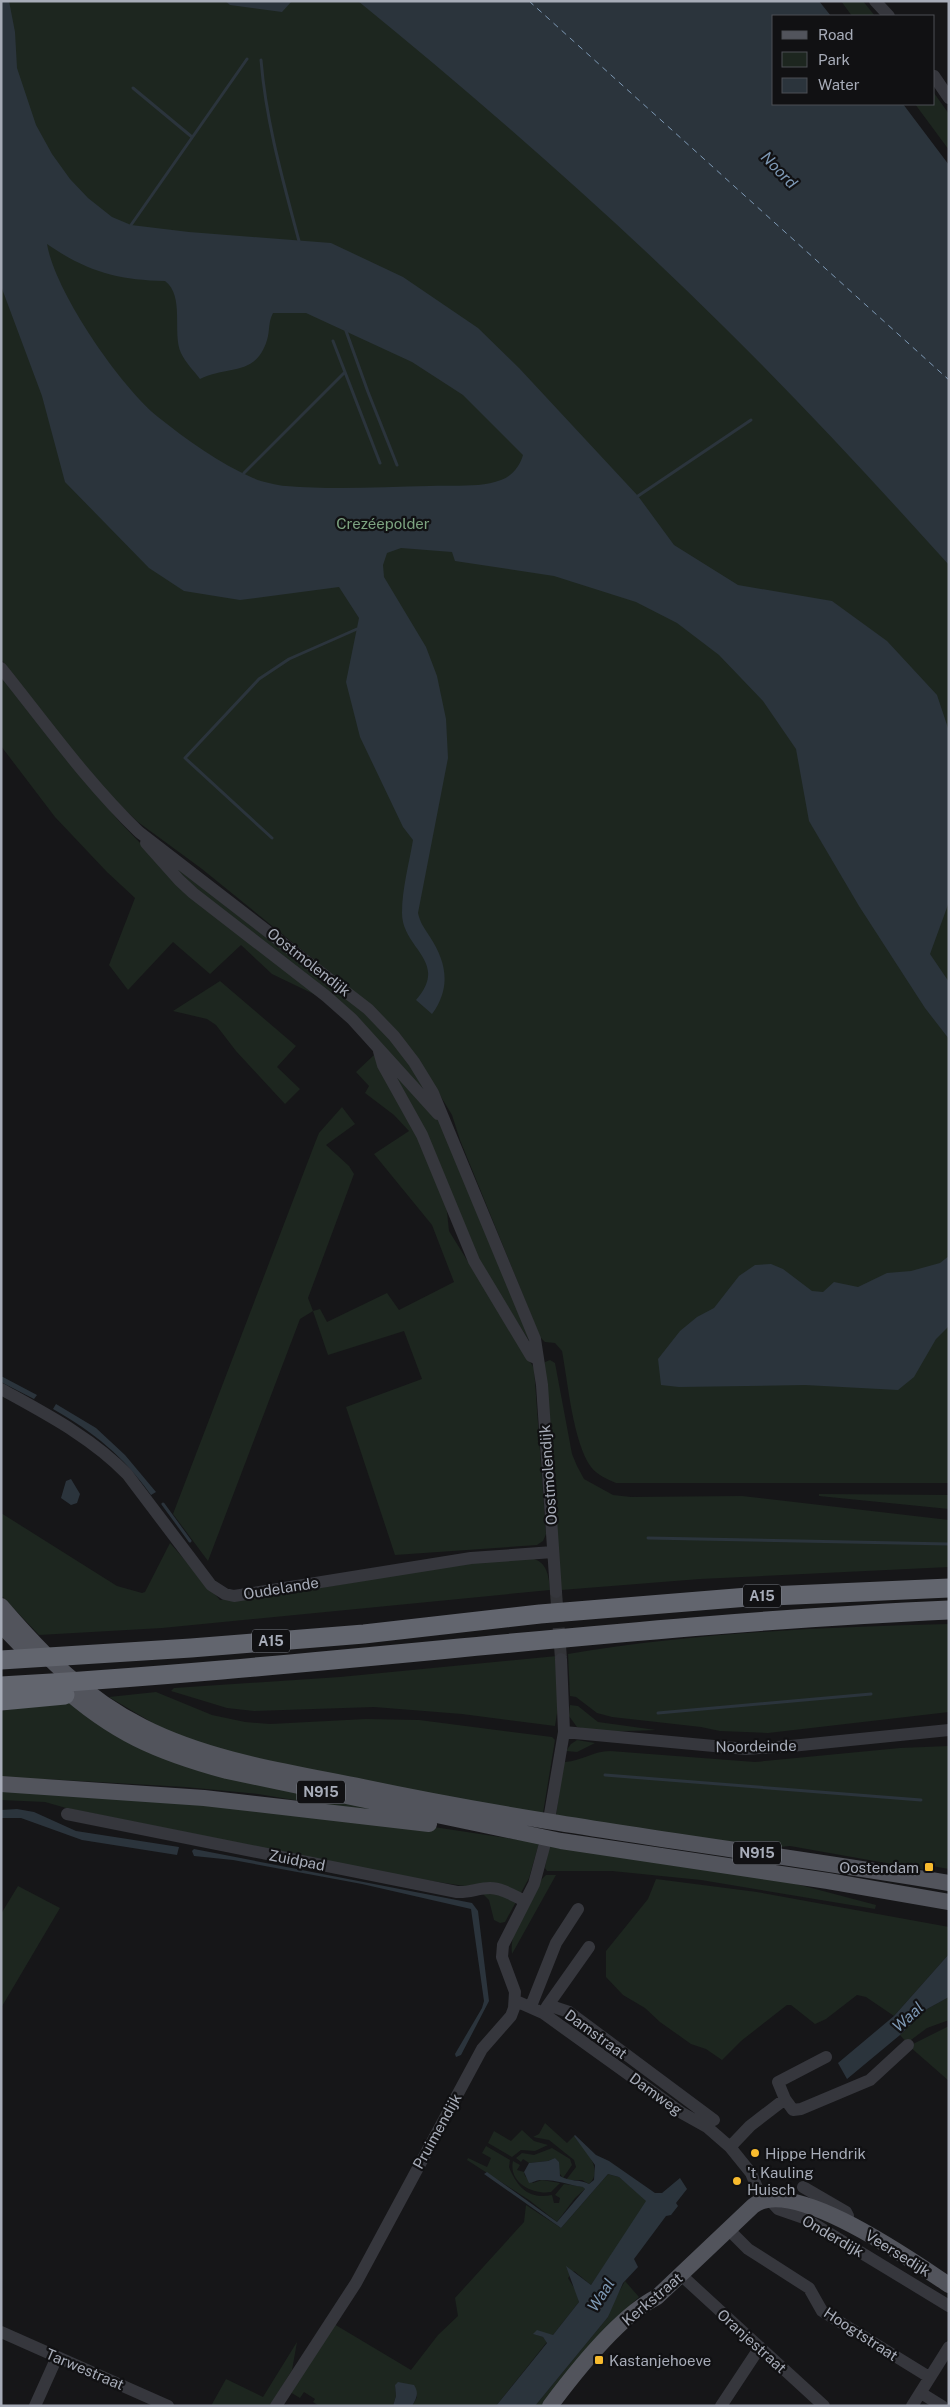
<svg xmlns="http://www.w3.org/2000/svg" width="950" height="2407" font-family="'Public Sans',sans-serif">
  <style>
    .green { fill: #1d261f }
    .water { fill: #2b343c; fill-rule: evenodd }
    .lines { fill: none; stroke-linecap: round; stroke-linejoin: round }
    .stream { stroke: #2b343c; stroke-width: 3 }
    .ferry { stroke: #7d98b4; stroke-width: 1; stroke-dasharray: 6 5; stroke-linecap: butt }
    .minor-tunnel { stroke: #333438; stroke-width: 12; stroke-dasharray: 12 6; stroke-linecap: butt }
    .minor { stroke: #36373d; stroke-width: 12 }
    .major { stroke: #52545c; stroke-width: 16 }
    .highway { stroke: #62656e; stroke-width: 19 }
    .poi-dot { fill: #f8bb2e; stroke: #111113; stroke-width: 2 }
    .labels { text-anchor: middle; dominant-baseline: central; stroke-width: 4.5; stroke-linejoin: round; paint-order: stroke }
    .shield { fill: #111113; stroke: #7a7e86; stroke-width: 1 }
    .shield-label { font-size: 14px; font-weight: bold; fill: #a7acb8 }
    .park-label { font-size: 15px; fill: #7da481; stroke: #111113 }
    .street-label { font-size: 15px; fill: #a7acb8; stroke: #111113 }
    .poi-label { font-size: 15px; fill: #a7acb8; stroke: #111113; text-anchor: start }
    .water-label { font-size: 16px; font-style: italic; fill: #7d98b4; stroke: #111113 }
  </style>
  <rect width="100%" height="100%" fill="#161618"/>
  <path class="green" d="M1 1H362L563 166 802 397 949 555V1483H616C607 1479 597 1475 591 1467 573 1442 568 1383 562 1351L555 1343 545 1342 540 1337 460 1140 452 1115 417 1057 371 1006 202 869 138 822 105 791 75 757 1 659Z
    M841 1H863L875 16H852Z
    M934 93 949 114V150L915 104H934Z
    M1 674 118 820 192 897 326 1000 272 974 241 945 210 974 173 942 128 990 109 965 135 898 107 872 55 817 1 746Z
    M158 851 339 988 396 1045 431 1097C345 1010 244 939 158 851Z
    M220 981 296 1046 277 1067 300 1089 285 1104 236 1051 216 1025 207 1019 173 1011Z
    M374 1055 417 1130 446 1202 449 1231 534 1368 546 1534 543 1541 537 1545 395 1555 346 1407 422 1379 404 1331 328 1355 313 1311 300 1319 208 1561 173 1514 315 1143 319 1133 342 1107 355 1124 326 1145 349 1166 354 1174 308 1298 313 1311 320 1309 327 1322 387 1293 399 1310 454 1282 432 1225 374 1154 409 1131 394 1115 365 1093 369 1086 356 1072Z
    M386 1060 442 1121 532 1345 477 1259Z
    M550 1360 555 1363 572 1454 577 1466 584 1479 613 1495 631 1497 742 1496 949 1520V1567L700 1579 561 1590 543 1367 545 1362Z
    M819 1494 949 1495V1509L819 1496Z
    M1 1513 117 1586 142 1593 145 1592 170 1543 220 1600C301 1595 381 1575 461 1565 483 1562 512 1554 534 1559 548 1563 549 1579 550 1590L162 1628 39 1635 1 1595Z
    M949 1624V1712L768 1733 720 1731 701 1727 612 1717 597 1713 576 1697 570 1696 568 1654C693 1633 821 1627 949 1624Z
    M557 1656 559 1700 555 1726 462 1714 374 1707 254 1711 227 1708 171 1691 174 1688 340 1677Z
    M156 1692 212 1715 245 1722 270 1724 366 1719 419 1720 552 1737 555 1740 543 1813H510L205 1747 168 1732 109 1697Z
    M69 1700 426 1818 336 1807 258 1794 185 1787 45 1779H1V1711Z
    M570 1705 578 1706 598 1722 656 1730 603 1732 577 1727 569 1716Z
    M577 1740 595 1743 577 1752 566 1751 571 1744Z
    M949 1746V1869L926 1865 925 1870 790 1846 759 1849 556 1816 563 1764 565 1762C582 1761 593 1751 610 1751L755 1762 900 1748Z
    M1 1790 93 1793 427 1826 539 1843 529 1878 505 1922 500 1923 494 1920 489 1900 482 1893 471 1887 412 1878 66 1808 45 1802 1 1800Z
    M549 1845 785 1881 876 1905 875 1909 701 1880 612 1871H547L545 1868Z
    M546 1875H556L512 1954C509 1931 529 1890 546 1875Z
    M656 1879 757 1892 949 1927V1954L894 2016 866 1997 857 1995 826 2019 815 2024 791 2005H787L741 2041 722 2060 706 2049 691 2044 660 2022 645 2008 623 1995 606 1977V1951L648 1899Z
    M18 1886 60 1908 1 2008V1914Z
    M949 1997V2020L927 2028 907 2043 900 2035 927 2009Z
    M949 2026V2081L909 2046Z
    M545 2123 567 2143 574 2136C584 2149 605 2169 589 2184L582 2180H566L576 2167 574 2160 549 2140 533 2137 539 2134Z
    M522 2130 534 2141 548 2145 535 2151 521 2150 512 2157 488 2143 494 2131 511 2141Z
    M486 2146 510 2160 509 2167C517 2187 529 2200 552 2195L554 2203H559L560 2198 555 2195 564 2184 584 2187 585 2189 575 2198 557 2222 529 2200 467 2160 468 2158 487 2167 491 2158 482 2153Z
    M552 2148 570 2159 572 2165 563 2178 558 2171 559 2162 555 2158 548 2161 529 2163 523 2159 521 2162 516 2158 522 2153 534 2155Z
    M513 2161 520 2165 517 2170 524 2172 525 2176 533 2183 542 2180 560 2183 551 2192C534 2195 508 2183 513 2161Z
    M608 2174 619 2177 644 2198 647 2201 644 2208 591 2285 574 2271 568 2278 576 2291 579 2302 553 2335 534 2334 543 2337 547 2342 496 2406H412L417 2397 413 2385H395L396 2396 393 2406H319L313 2402 315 2399 304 2392 300 2398 290 2392 334 2324 411 2370 438 2335 458 2316 455 2298 524 2222 526 2205 561 2228Z
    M625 2281 639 2297 621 2314 547 2406H535L608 2317 610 2308Z
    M297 2342 292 2370 270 2406H211L226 2379 263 2397Z"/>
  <path class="water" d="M1 1H9L15 32 17 68 36 125 52 154 70 179 88 198 112 217 131 225 189 232 331 243 403 277 478 328 519 368 638 496 674 545 738 585 832 601 887 641 937 695 949 731V902L930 954 949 982V1039L925 1008 859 906 809 821 796 749 763 701 719 655 677 623 636 602 554 576 455 561 452 552 401 548 387 553 383 565 384 577 426 647 437 676 446 719 448 758 418 913C420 923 425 929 430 937 447 963 451 988 432 1014L416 1000C450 961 402 949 402 913 402 889 409 864 413 840L403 827 360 737 346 682 359 618 339 587 240 600 184 591 149 568 65 482 42 396 1 286ZM47 244C86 271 117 280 165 281 185 296 172 333 181 353 185 362 194 371 200 379 227 365 256 377 267 340 270 331 268 322 273 313H306L412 362 463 395 523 455C520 466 512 476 501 480 480 488 452 485 430 486 382 487 334 490 286 486 276 485 263 482 253 478 219 463 187 440 158 417 120 386 55 292 47 244Z
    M225 1H292L282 12 230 5Z
    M358 1H819L831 16H774V104H903L949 165V565C875 483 801 403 723 326 607 211 484 104 358 1Z
    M949 1256V1326L936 1339 914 1377 898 1390 805 1385 679 1387 661 1385 658 1359 680 1331 697 1317 714 1308 739 1276 755 1265 771 1264 783 1269 812 1291 823 1292 834 1282 858 1287 887 1273 911 1271 940 1263Z
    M1 1376 37 1395 34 1399 1 1382Z
    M56 1404 96 1428 125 1455 156 1492 151 1495C123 1456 95 1433 53 1409Z
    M71 1479 80 1494 77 1503 71 1505 61 1498 66 1481Z
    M17 1809 34 1812 76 1831 179 1847 177 1855 82 1840 21 1818H1V1810Z
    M194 1849 472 1903 478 1911 489 2001 461 2055 456 2057 455 2054 482 2008 484 2001 471 1909 362 1884 233 1860 194 1856 192 1851Z
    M949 1954V1997L927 2009 900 2035 847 2079 838 2063 894 2016Z
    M575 2135 596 2155 609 2161 655 2193H662L680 2178 687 2189 676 2203 678 2206 671 2215 666 2216 634 2259 638 2267 623 2283 608 2317 535 2406H496L547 2343 543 2337 533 2334 537 2330 553 2335 579 2302 566 2266 591 2285 646 2201 619 2177 608 2174 561 2228 484 2174 487 2172 557 2222 585 2189 583 2187C569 2185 554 2179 540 2180 536 2180 533 2183 529 2183L524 2172 529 2163 548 2161 555 2158 559 2162 560 2176C569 2182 580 2179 589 2184L594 2180 595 2165 574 2136Z
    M398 2382 414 2385C419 2393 417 2398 412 2406H393L396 2396 395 2385Z"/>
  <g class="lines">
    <path class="stream" d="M261 60C266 122 283 181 299 241
      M133 88 192 137
      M131 225 247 59
      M346 331 368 392 397 465
      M333 341 380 463
      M244 473 344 373
      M638 496 751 420
      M272 838 185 758 259 679 289 659 357 629
      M163 1504 190 1541
      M648 1538 949 1544
      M658 1713 871 1694
      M605 1775 921 1800"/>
    <path class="ferry" d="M529 1 949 380"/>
    <path class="minor-tunnel" d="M556 1592 561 1659"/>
    <path class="minor" d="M875 1 889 16
      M934 76 949 98
      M1 668C46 724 87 782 139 832L368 1009 394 1036 414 1062 433 1093 535 1339 542 1385 556 1592
      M146 843 179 880 193 893 326 996 352 1019 438 1114
      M379 1051 383 1065 422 1135 474 1261 531 1356 538 1359
      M1 1389C46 1414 91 1437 127 1474L211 1585 225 1594 234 1596 471 1558 553 1552
      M564 1732 746 1749 791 1746 949 1730
      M67 1814 457 1892C469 1893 478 1888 490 1888 502 1888 514 1896 525 1901
      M550 1814 564 1732 561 1659
      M516 2001 543 2013 682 2113 707 2127 730 2147 751 2173 762 2200
      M548 2005 589 1947
      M531 2006 556 1943 578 1909
      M543 2013 548 2005 569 2012 714 2120
      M826 2057 778 2082 785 2099 793 2110 801 2109 870 2080 908 2045
      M730 2147 750 2126 785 2099
      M803 2187 846 2212 848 2216 846 2222
      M769 2199 778 2209 804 2218 949 2306
      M729 2230 748 2249 809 2288 822 2311 929 2377
      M681 2275 824 2406
      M1 2332 168 2406
      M921 2393 942 2406
      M35 2406 57 2357
      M276 2406 356 2283 482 2049 511 2016 514 2008 515 1992 502 1957 503 1945 534 1884 544 1847
      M721 2406 760 2347
      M912 2406 949 2347"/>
    <path class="major" d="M1 1606C43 1655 85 1698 143 1727 210 1761 289 1772 363 1787 557 1828 753 1850 949 1883
      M1 1625 29 1654
      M59 1684C113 1733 157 1752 227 1771L561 1841 828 1881 949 1902
      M1 1784 204 1798 429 1824
      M550 2406C576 2371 619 2316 657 2297L753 2206C792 2175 914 2262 949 2285"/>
    <path class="highway" d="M1 1660 191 1648 364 1634 540 1614 748 1597 949 1588
      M1 1686C318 1668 632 1624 949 1610
      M1 1701 65 1695"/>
  </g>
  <g class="poi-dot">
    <rect x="924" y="1862" width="10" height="10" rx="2.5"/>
    <circle cx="755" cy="2153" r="5"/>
    <circle cx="737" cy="2181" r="5"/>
    <rect x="594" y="2355" width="10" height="10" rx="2.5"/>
  </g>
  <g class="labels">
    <g class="shield">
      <rect x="743" y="1584.5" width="38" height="23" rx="4"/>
      <rect x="252" y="1629.5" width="38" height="23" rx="4"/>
      <rect x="297" y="1780.5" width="48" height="23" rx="4"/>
      <rect x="733" y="1841.5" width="48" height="23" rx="4"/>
    </g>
    <g class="shield-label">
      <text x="762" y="1596">A15</text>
      <text x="271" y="1641">A15</text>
      <text x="321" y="1792">N915</text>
      <text x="757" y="1853">N915</text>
    </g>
    <g class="park-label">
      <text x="383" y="523">Crezéepolder</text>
    </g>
    <g class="street-label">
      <text transform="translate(309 962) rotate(38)">Oostmolendijk</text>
      <text transform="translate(548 1475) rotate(-94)">Oostmolendijk</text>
      <text transform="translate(281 1588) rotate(-9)">Oudelande</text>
      <text transform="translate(756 1746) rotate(-1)">Noordeinde</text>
      <text transform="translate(297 1860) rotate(11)">Zuidpad</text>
      <text transform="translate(596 2034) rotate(36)">Damstraat</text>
      <text transform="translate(656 2094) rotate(36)">Damweg</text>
      <text transform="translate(437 2131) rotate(-61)">Pruimendijk</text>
      <text transform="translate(833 2236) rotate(30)">Onderdijk</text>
      <text transform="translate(898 2253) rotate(32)">Veersedijk</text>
      <text transform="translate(652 2299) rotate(-40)">Kerkstraat</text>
      <text transform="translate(861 2334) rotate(33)">Hoogtstraat</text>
      <text transform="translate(752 2341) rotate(42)">Oranjestraat</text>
      <text transform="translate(85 2369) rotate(23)">Tarwestraat</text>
    </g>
    <g class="poi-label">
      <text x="919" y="1867" text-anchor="end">Oostendam</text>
      <text x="765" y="2153">Hippe Hendrik</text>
      <text x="747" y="2172">'t Kauling<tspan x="747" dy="17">Huisch</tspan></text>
      <text x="609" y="2360">Kastanjehoeve</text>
    </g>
    <g class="water-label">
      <text transform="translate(779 170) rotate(46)">Noord</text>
      <text transform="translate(908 2017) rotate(-42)">Waal</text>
      <text transform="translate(601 2295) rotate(-57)">Waal</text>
    </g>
  </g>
  <rect width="950" height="2407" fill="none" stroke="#a7acb8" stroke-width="5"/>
  <rect x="772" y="15" width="162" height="90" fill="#111113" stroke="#4d4f55"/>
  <rect x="782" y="31" width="25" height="8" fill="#52545c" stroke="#4d4f55"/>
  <text x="818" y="40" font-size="15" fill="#a7acb8">Road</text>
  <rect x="782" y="52" width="25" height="15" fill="#1d261f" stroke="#4d4f55"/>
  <text x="818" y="65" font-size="15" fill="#a7acb8">Park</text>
  <rect x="782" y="78" width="25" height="15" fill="#2b343c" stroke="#4d4f55"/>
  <text x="818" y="90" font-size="15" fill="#a7acb8">Water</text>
</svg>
